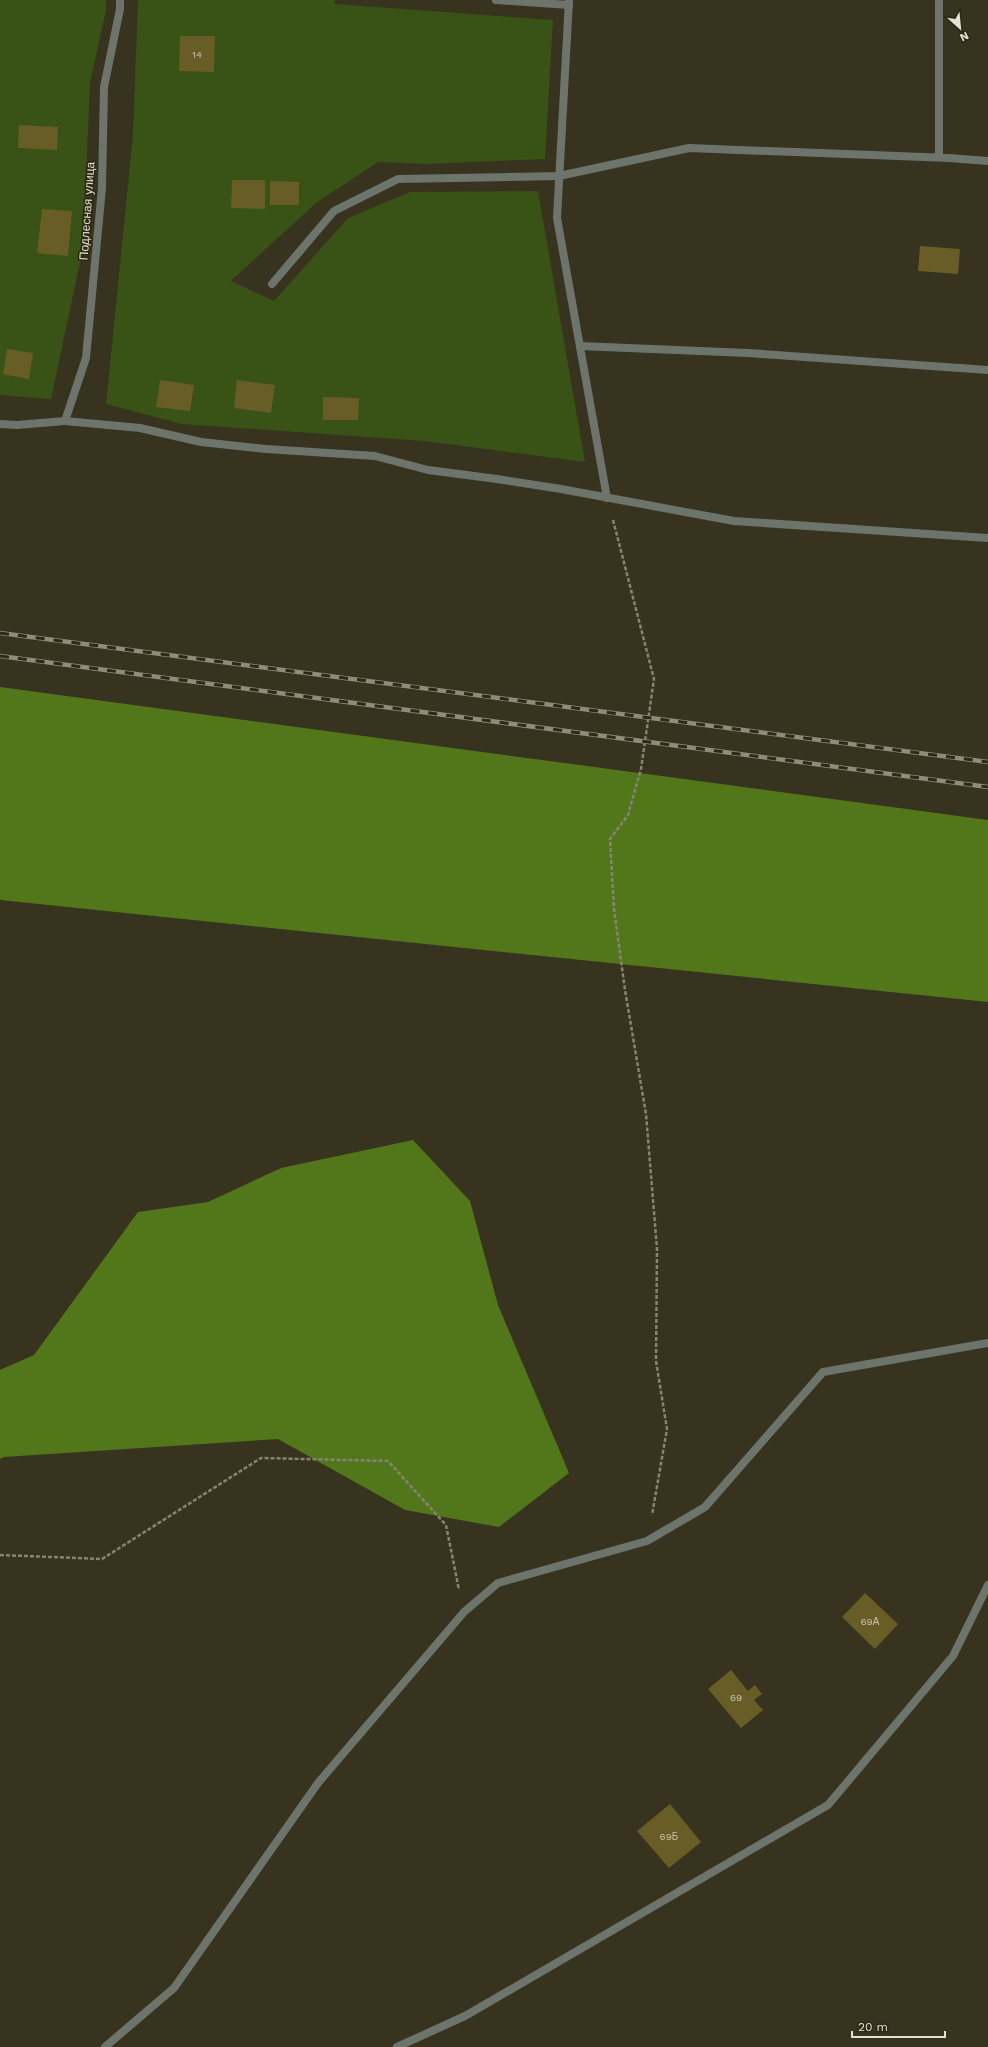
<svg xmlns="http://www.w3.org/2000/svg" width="988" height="2047" font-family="'Work Sans',sans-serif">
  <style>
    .green { fill: #395216 }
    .forest { fill: #52771a }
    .building { fill: #685d26 }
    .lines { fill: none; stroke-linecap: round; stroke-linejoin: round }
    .path { stroke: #878473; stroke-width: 2.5; stroke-dasharray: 4 2; stroke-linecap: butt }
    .lane { stroke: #6d746c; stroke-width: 8 }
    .street { stroke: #6d746c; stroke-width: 8 }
    .rail-casing { stroke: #908c7d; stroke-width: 4.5 }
    .rail { stroke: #2d2915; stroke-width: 3; stroke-dasharray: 9; stroke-linecap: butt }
    .labels { text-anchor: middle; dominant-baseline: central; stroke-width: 3.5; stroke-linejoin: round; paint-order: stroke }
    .number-label { font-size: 10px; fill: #c5c0a9 }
    .street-label { font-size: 12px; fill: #e4e1d5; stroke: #2d2915 }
  </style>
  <rect width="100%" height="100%" fill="#37331f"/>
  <path class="green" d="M0 0H106V10L90 83 83 248 51 399 0 395Z
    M138 0H335L334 4 553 20 545 159 425 164 378 162 316 203 231 281 274 301 348 218 410 192 538 191 585 462 425 441 182 424 106 404 133 134Z"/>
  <path class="forest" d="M0 687 988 820V1002L0 900Z
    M413 1140 470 1201 498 1305 569 1473 499 1527 405 1510 278 1439 4 1457 0 1459V1370L34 1355 138 1212 208 1202 281 1168Z"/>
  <path class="building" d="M180 36H215L214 72 179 71Z
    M19 125 58 127 57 150 18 148Z
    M232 180H265V209L231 208Z
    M270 181 299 182V205H270Z
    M42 209 72 211 68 256 37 253Z
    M920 246 960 249 958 274 918 271Z
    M7 349 33 353 29 379 3 374Z
    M160 380 194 385 190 411 156 407Z
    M237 380 275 385 271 413 234 408Z
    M323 397 359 398 358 420H323Z
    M865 1593 898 1624 875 1649 842 1617Z
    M731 1670 748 1691 755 1685 762 1694 754 1700 763 1710 741 1728 708 1689Z
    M670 1804 701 1842 669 1868 637 1831Z"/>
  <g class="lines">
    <path class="path" d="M613 520 654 679 641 769 628 815 610 839 614 909 625 990 646 1114 657 1249 656 1361 667 1429 652 1515
      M0 1555 102 1559 261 1458 388 1461 446 1525 459 1590"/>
    <path class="lane" d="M496 0 569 5
      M939 157V0
      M272 284 334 211 398 179 559 176 689 148 949 158 988 161
      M580 346 748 353 988 370
      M65 421 140 428 201 442 266 449 375 456 428 470 497 479 561 489 734 521 988 538
      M105 2047 174 1988 318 1783 464 1612 498 1583 647 1541 705 1507 823 1372 988 1343
      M397 2047 465 2016 828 1805 953 1656 988 1585"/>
    <path class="street" d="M569 0 557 218 607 498
      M0 424 17 425 65 421 86 358 102 188 104 87 120 9V0"/>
    <defs>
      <path id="rail" d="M0 633 988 762
        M0 656 988 787"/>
    </defs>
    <use href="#rail" class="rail-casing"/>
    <use href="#rail" class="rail"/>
  </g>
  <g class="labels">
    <g class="number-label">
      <text x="197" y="54">14</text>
      <text x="870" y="1621">69А</text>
      <text x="736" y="1697">69</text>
      <text x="669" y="1836">69Б</text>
    </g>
    <g class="street-label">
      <text transform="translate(87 211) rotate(-86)">Подлесная улица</text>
    </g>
  </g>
  <g transform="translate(960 28) rotate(153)" stroke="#2d2915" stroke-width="3" paint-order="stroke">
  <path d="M0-3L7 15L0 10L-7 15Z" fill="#e4e1d5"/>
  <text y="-6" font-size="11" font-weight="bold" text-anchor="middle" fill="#e4e1d5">N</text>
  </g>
  <path d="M852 2031v6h93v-6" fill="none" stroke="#e4e1d5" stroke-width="2"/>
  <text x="858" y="2031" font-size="12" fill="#e4e1d5" stroke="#2d2915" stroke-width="3" paint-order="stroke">20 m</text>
</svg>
